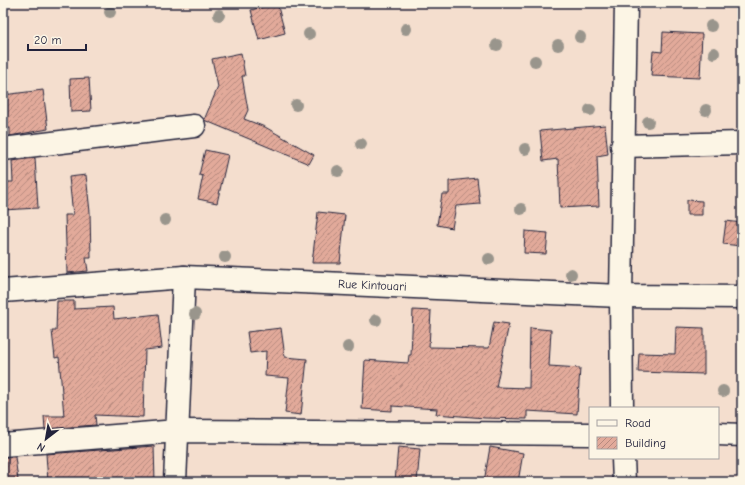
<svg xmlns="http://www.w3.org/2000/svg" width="745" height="485" font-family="'Comic Neue',sans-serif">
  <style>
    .building { fill: url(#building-hatch); stroke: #22223b }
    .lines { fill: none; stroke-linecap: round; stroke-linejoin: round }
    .minor-casing { stroke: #22223b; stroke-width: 25 }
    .minor { stroke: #fcf5e5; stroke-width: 22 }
    .tree { fill: #99958c }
    .labels { text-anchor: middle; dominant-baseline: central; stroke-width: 3; stroke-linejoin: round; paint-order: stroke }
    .street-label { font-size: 12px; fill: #22223b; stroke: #fcf5e5 }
  </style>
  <defs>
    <pattern id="building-hatch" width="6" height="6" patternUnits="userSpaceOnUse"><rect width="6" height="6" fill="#e2aa9a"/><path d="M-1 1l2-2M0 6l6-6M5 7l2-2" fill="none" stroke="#b78a7f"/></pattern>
  </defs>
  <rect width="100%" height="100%" fill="#f4dece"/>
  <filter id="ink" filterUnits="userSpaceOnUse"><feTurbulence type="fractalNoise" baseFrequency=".025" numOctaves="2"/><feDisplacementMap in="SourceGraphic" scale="8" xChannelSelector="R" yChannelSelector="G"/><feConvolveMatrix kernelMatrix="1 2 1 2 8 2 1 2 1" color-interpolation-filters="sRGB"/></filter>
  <g filter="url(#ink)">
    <path class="building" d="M277 3 285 33 259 40 251 10Z
      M663 32 702 34 700 78 651 76 653 51 662 52Z
      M241 53 245 76H242L248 110 244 119 265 127 314 155 309 164 204 120 218 87 212 59Z
      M89 78 91 111 71 112 70 79Z
      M43 90 48 129 10 136V128L3 129V95Z
      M605 125 608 154 597 156 599 206 560 208 558 159 543 161 540 131Z
      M205 150 228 155 217 203 198 199 203 176 199 175Z
      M35 158 38 208 3 210V182H13L12 161Z
      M86 175 90 212 91 258H86L88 271 67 273 65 215H73L69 177Z
      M477 178 480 204 456 206 452 228 437 225 442 194H449V181Z
      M687 200 702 201V215H687Z
      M318 212 345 215 340 263H312Z
      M726 221 742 223 741 246 723 244Z
      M525 231 548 233 546 254 524 253Z
      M57 301H74V309L113 307 114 319 158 314 162 348 145 350 143 417 95 415 96 425 45 429 44 416H64L59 357 55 358 52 331H56Z
      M413 310 431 311 429 347 489 348 494 322 509 324 496 387 529 388 530 328 551 330 549 366 580 368 577 414 527 411V419L485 418 436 414 437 409 392 406V411L362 409 365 360 408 363 409 355H411Z
      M676 327 704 328V374L638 372 639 353 675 354Z
      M281 328 285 357 307 359 301 415 285 413 289 378 265 376 266 351 250 353 247 332Z
      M154 446 155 482H48L46 454Z
      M398 447 420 449 417 482H395Z
      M490 447 523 453 518 482H484Z
      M3 457H15L18 480 3 482Z"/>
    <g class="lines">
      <defs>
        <g id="minor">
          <path d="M622 146 742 143"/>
          <path d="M3 149 194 126"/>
          <path id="s1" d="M3 291 184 277 621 296 742 297"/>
          <path d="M622 408 621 296 626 3"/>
          <path d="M718 434 742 435"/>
          <path d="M3 445 177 431 590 434"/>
          <path d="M623 458 624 482"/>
          <path d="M175 482 184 277"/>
        </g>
      </defs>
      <use href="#minor" class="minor-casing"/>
      <use href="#minor" class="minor"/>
    </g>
    <g class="tree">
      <circle cx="110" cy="12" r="6"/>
      <circle cx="219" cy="15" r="6"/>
      <circle cx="711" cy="26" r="6"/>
      <circle cx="406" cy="29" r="6"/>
      <circle cx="309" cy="34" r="6"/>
      <circle cx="580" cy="37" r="6"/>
      <circle cx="497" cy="45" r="6"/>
      <circle cx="558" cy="45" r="6"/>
      <circle cx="714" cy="53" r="6"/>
      <circle cx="535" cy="61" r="6"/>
      <circle cx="296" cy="105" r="6"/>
      <circle cx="590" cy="110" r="6"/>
      <circle cx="706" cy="110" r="6"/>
      <circle cx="648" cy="122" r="6"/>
      <circle cx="361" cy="144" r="6"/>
      <circle cx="525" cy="149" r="6"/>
      <circle cx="338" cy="171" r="6"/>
      <circle cx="521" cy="209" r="6"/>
      <circle cx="165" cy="220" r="6"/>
      <circle cx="225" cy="257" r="6"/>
      <circle cx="489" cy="259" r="6"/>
      <circle cx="571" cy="274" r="6"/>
      <circle cx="195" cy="314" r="6"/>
      <circle cx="376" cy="320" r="6"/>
      <circle cx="348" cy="347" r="6"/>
      <circle cx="723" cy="391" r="6"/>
    </g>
  </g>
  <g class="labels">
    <g class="street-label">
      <text stroke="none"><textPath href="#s1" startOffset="370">Rue Kintouari</textPath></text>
    </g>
  </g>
  <rect width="745" height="485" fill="none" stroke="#fcf5e5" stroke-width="16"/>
  <rect x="8" y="8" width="729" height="469" fill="none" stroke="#22223b" stroke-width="1.5" filter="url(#ink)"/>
  <rect x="589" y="407" width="130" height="52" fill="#fcf5e5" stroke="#a5a1a1"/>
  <rect x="597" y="420" width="20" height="6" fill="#fcf5e5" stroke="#a5a1a1"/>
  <text x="625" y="427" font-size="12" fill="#22223b">Road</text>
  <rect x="597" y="437" width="20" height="12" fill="url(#building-hatch)" stroke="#a5a1a1"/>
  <text x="625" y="447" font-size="12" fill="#22223b">Building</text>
  <g transform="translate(46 439) rotate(211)" stroke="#fcf5e5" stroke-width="3" paint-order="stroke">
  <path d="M0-3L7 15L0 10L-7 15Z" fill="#22223b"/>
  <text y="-6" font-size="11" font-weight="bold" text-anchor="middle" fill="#22223b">N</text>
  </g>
  <path d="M28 44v6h58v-6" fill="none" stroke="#22223b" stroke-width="2"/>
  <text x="34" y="44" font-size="12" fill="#22223b" stroke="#fcf5e5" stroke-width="3" paint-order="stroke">20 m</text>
</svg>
